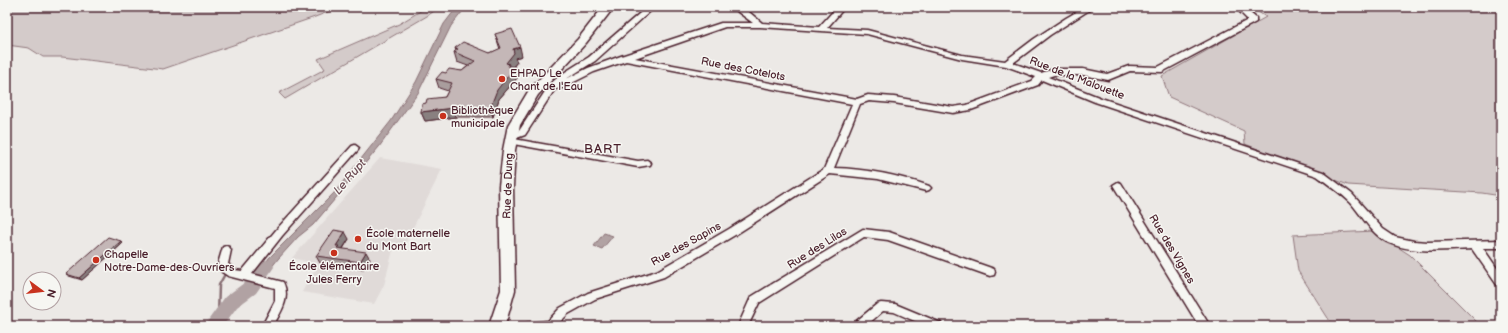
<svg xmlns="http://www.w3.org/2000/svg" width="1508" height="333" font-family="'Balsamiq Sans',sans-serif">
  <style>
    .built { fill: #e0dad8 }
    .green { fill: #d4cbca; stroke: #8f757a }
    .water { fill: #b1a2a3; stroke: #886e73 }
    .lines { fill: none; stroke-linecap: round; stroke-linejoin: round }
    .stream { stroke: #886e73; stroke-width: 2.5 }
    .river { fill: #b1a2a3; fill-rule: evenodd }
    .street-casing { stroke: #4a1f2b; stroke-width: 3 }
    .secondary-casing { stroke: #4a1f2b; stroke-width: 3 }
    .street { fill: #f6f6f2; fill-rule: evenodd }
    .secondary { fill: #f6f6f2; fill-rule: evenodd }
    .wall { fill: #a99d9d; stroke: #4a1f2b }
    .shaded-wall { fill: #898080; stroke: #4a1f2b }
    .building { fill: #c4b7b7; stroke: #4a1f2b }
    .poi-dot { fill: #c8321e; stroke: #f6f6f2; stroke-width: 1.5 }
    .labels { text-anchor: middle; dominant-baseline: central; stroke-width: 3; stroke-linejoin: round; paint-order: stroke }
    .street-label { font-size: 11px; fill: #4a1f2b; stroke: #f6f6f2 }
    .poi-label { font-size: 11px; fill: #4a1f2b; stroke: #f6f6f2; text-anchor: start }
    .water-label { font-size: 12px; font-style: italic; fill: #6e4d55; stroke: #f6f6f2 }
    .quarter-label { font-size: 13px; letter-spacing: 1px; fill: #4a1f2b; stroke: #f6f6f2 }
  </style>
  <rect width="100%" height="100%" fill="#ece9e6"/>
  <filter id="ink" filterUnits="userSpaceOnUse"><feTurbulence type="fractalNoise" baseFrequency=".025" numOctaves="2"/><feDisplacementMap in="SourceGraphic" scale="8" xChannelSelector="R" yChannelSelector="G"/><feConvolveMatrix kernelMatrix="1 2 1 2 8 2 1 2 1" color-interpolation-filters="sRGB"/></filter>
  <g filter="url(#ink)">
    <path class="built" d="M380 158 442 169 403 248 393 250 384 285 374 304 302 292 318 264 292 258Z"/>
    <path class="green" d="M7 7H341L315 17 163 69 62 57H43L29 48 7 45Z
      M427 7H440L427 16 285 99 279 93 325 69 318 59 399 24Z
      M1250 7H1501V196L1482 193 1348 185 1245 144 1244 131 1169 97 1162 76 1266 17Z
      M1373 231 1410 255 1481 326H1333L1298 271 1293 235Z"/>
    <path class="water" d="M457 7H466L451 26 418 93 379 147 313 225 298 237 278 259 263 278 257 276 269 258 334 193 391 121 416 82 444 24Z
      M604 233 613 236 602 249 594 246Z"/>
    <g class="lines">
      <path class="stream" d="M218 316 219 285 225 274"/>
      <path class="river" d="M266 260 272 262 274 267 256 293 237 307 223 326H204L225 297 244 283 260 262Z"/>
      <defs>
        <path id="street" d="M647 7H655L595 61 566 79 588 68 621 56 721 23H753L738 12 735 7H743L762 23 819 27 837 7H845L827 28 867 30 962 55 1005 61 1034 39 1066 18 1085 7H1094L1050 35 1013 63 1041 73 1054 69H1083L1107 74 1129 66 1158 67 1248 20 1235 7H1243L1256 18V22L1162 72 1130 71 1108 80 1083 75H1054L1048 77 1101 98 1323 172 1352 194 1383 229 1395 237 1414 241 1428 242 1501 240V248H1483L1501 274V286L1497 285 1472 249C1446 250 1414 254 1389 243 1372 235 1363 217 1351 203 1341 193 1329 185 1317 176L1095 102 1042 80 1038 85 971 110 953 113 894 103 869 101 860 104 834 168C867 169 898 175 929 186L931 188 929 190 926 191 878 179 830 174 735 235 664 277 595 299 568 314 559 323 560 326H526L527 323 548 321 560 308 588 293 657 271 729 229 824 169 852 104 626 61 594 72 562 88 555 89 525 135 514 139 638 161 647 160 651 163 650 165 638 167 508 143 507 141 510 138 509 136 510 134 519 131 550 84 562 74 589 57ZM725 27H760L867 34 962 59 1006 66 1036 77 1032 81 967 105 953 107 894 97 868 95 857 99 635 58Z
          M355 145 359 148 358 150 282 236 252 274 283 282C291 298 281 312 273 326H262L275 301V288L228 276 222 272 218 264 223 247 226 246 229 247 231 250 228 264 235 270 242 271 276 230 352 146Z
          M1118 182 1121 183 1210 326H1199L1113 185Z
          M863 229 889 232 994 269 995 272 994 275 990 276 888 240 864 237 759 303 748 326H738L751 297Z
          M881 303 895 304 941 323 942 326H926L894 312 883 311 866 326H853L854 323 877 304Z"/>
        <path id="secondary" d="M603 7H614L586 43 538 95 520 125 515 150 513 186 515 290 505 326H489L501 290 499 186 503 150 508 125 529 90 578 39Z"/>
      </defs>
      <use href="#street" class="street-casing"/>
      <use href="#secondary" class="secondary-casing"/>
      <use href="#street" class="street"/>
      <use href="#secondary" class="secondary"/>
    </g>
    <path class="wall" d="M495 34 522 56 515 58 517 62 513 67H515L518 77 499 99 493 117H456L425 121 421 112 426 103 445 97 448 91 439 88 436 79 446 73 462 71 468 66 457 62 454 52 456 51 455 48 490 53 500 49Z
      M349 239 343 249 370 259 364 269 320 263 316 256Z
      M123 243 82 280 69 276 66 274Z"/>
    <path class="shaded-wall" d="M520 47 522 56 515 58 517 62 511 69 515 67 518 77 499 99 493 117 490 108 506 63 513 49Z
      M453 108 456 117 425 121 421 112Z
      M345 232 349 239 341 251V256L336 246Z
      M121 241 123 243 82 280 79 278Z
      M366 252 370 259 364 269 360 262Z"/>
    <path class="building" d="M512 29 520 47 513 49 514 53 506 63 509 64 508 66 515 67 497 90 490 108H453L421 112 422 104 426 103 427 99 445 97 452 83 436 79 442 72 446 73 449 69 462 71 475 61 454 52 458 49 455 48 463 42 490 53 501 48 495 34Z
      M334 230 345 232 336 246H339L337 248 366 252 360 262 316 256Z
      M108 237 121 241 79 278 66 274Z"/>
  </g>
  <g class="poi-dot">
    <circle cx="502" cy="79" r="4"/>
    <circle cx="443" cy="116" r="4"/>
    <circle cx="358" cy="239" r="4"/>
    <circle cx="334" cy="253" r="4"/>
    <circle cx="96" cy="260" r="4"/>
  </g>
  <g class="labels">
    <g class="street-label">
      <text transform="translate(743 69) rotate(11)">Rue des Cotelots</text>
      <text transform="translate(1077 78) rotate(21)">Rue de la Malouette</text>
      <text transform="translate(508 186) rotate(-88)">Rue de Dung</text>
      <text transform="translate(686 244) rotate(-29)">Rue des Sapins</text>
      <text transform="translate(817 248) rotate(-32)">Rue des Lilas</text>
      <text transform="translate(1172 249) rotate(59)">Rue des Vignes</text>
    </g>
    <g class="poi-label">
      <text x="510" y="73">EHPAD Le<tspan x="510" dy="13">Chant de l'Eau</tspan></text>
      <text x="451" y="110">Bibliothèque<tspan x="451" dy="13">municipale</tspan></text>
      <text x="366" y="233">École maternelle<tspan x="366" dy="13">du Mont Bart</tspan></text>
      <text x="104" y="254">Chapelle<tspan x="104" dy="13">Notre-Dame-des-Ouvriers</tspan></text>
      <text x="334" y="266" text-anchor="middle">École élémentaire<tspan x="334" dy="13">Jules Ferry</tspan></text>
    </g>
    <g class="water-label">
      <text transform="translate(350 177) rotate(-49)">Le Rupt</text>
    </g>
    <g class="quarter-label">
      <text x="603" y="149">BART</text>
    </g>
  </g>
  <rect width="1508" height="333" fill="none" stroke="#f6f6f2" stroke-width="24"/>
  <rect x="12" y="12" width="1484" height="309" fill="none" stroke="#4a1f2b" stroke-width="1.5" filter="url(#ink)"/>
  <g transform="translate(42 291) rotate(105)"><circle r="19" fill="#f6f6f2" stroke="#b1a0a2"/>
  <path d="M0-3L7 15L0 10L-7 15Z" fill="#c8321e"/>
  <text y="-6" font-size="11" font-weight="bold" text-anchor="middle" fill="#4a1f2b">N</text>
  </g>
</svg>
